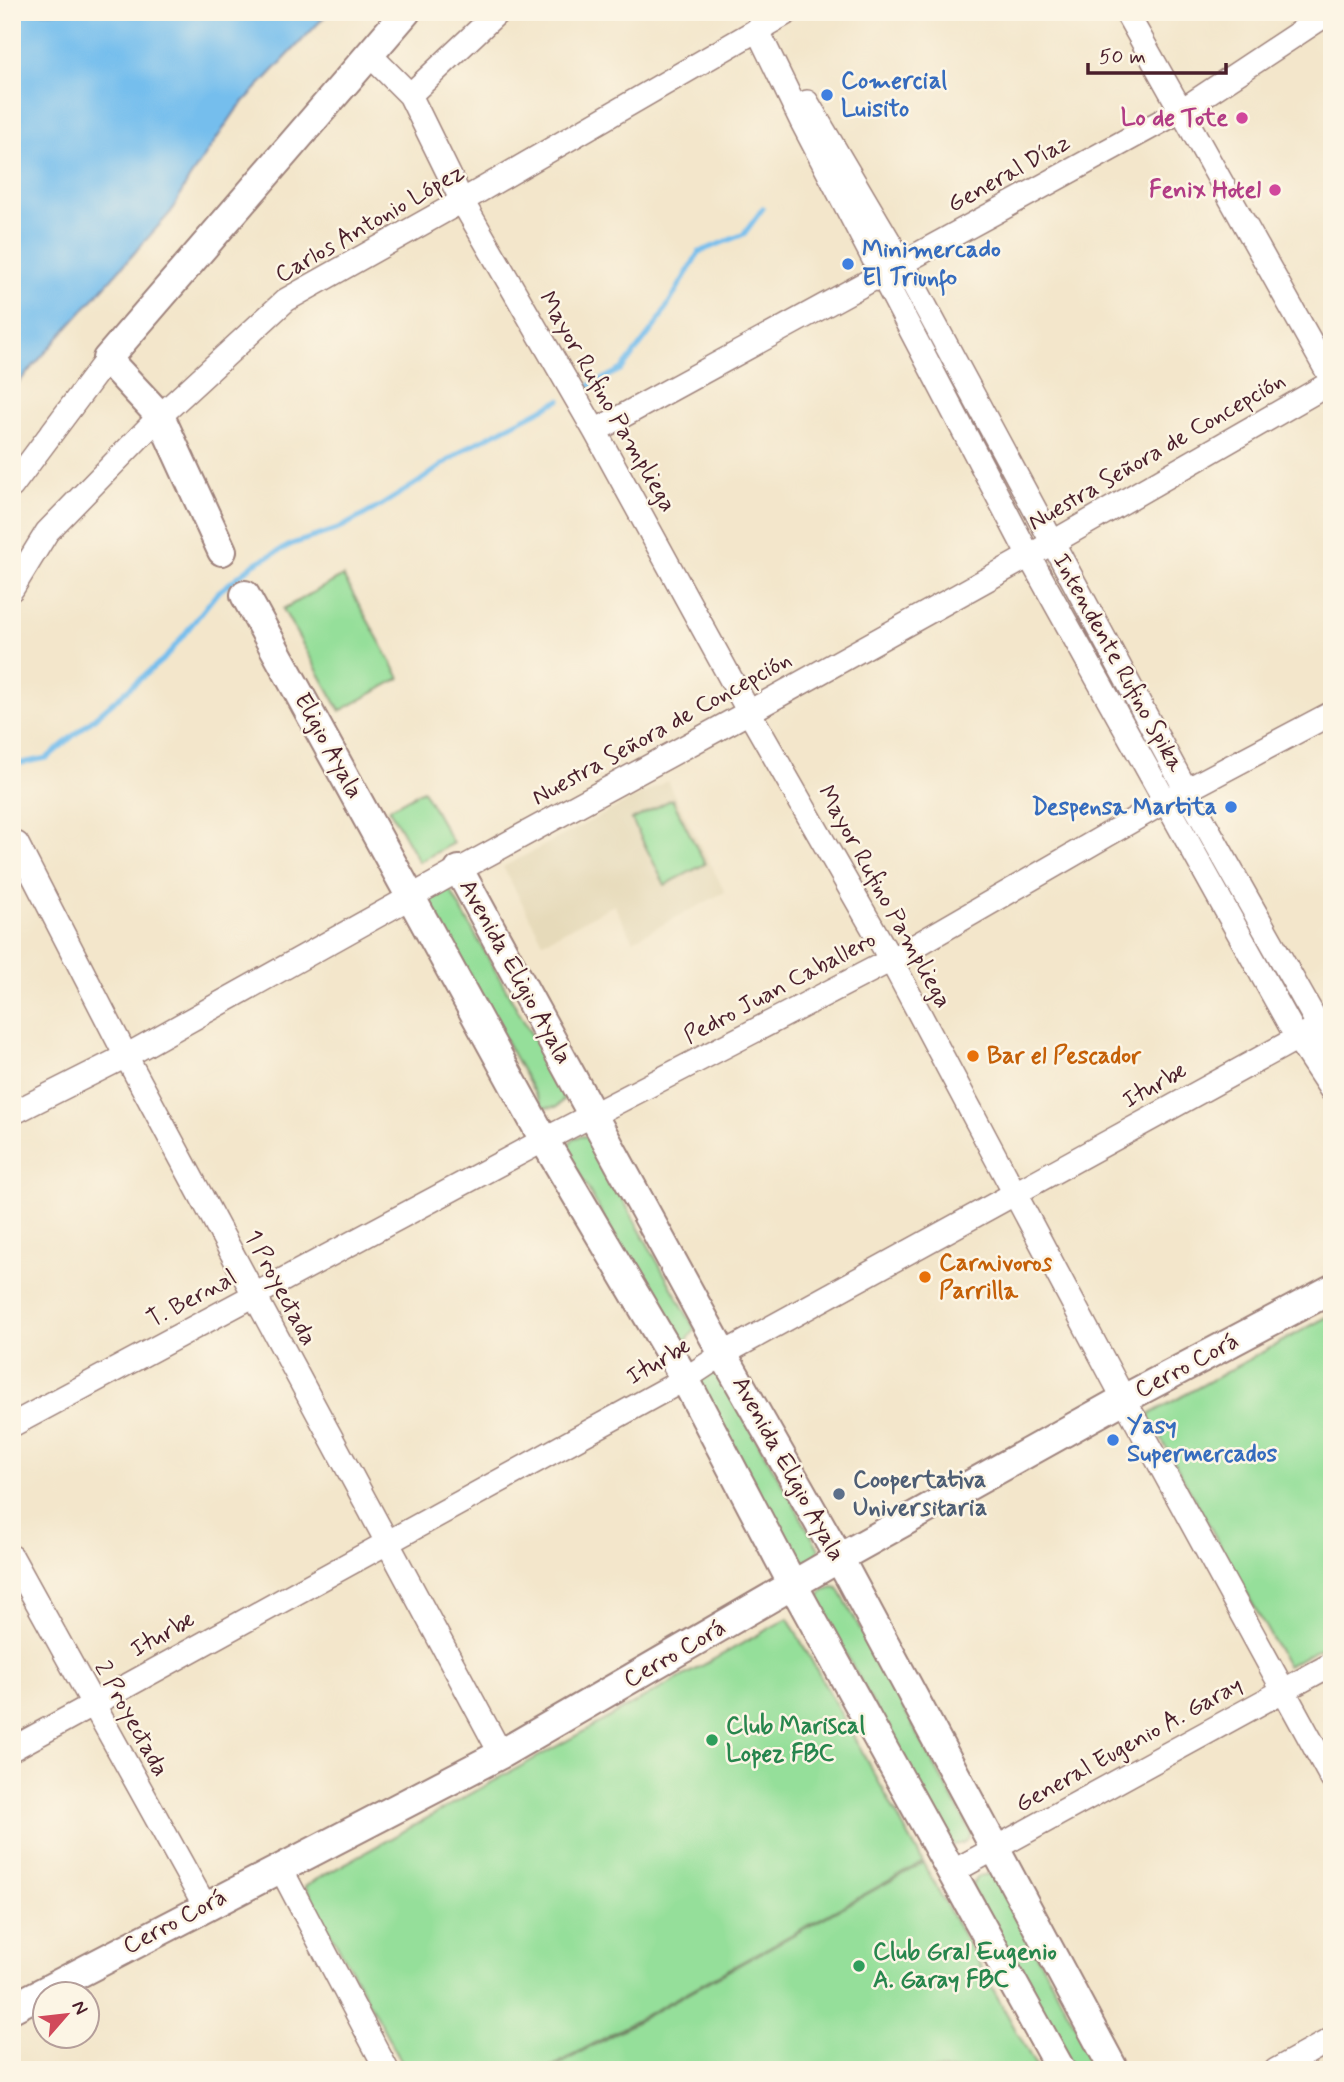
<svg xmlns="http://www.w3.org/2000/svg" width="1344" height="2082" font-family="Mynerve,sans-serif">
  <style>
    .built { fill: #e6daba }
    .green { fill: #95df9a; stroke: #707f62; stroke-width: 2 }
    .water { fill: #75beed; stroke: #606e8c; stroke-width: 2 }
    .lines { fill: none; stroke-linecap: round; stroke-linejoin: round }
    .stream { stroke: #75beed; stroke-width: 5 }
    .minor-casing { stroke: #9e827b; stroke-width: 26 }
    .tertiary-casing { stroke: #9e827b; stroke-width: 32 }
    .minor { stroke: #fff; stroke-width: 23 }
    .tertiary { stroke: #fff; stroke-width: 28 }
    .shop-dot { fill: #3f7fe0; stroke: #fcf5e5; stroke-width: 2.5 }
    .hotel-dot { fill: #d1479c; stroke: #fcf5e5; stroke-width: 2.5 }
    .food-dot { fill: #e8710a; stroke: #fcf5e5; stroke-width: 2.5 }
    .service-dot { fill: #5c6f8a; stroke: #fcf5e5; stroke-width: 2.5 }
    .leisure-dot { fill: #2e9e5b; stroke: #fcf5e5; stroke-width: 2.5 }
    .labels { text-anchor: middle; dominant-baseline: central; stroke-width: 5; stroke-linejoin: round; paint-order: stroke }
    .shop-label { font-size: 24px; font-weight: bold; fill: #366cbe; stroke: #fcf5e5; text-anchor: start }
    .hotel-label { font-size: 24px; font-weight: bold; fill: #b23c85; stroke: #fcf5e5; text-anchor: end }
    .street-label { font-size: 24px; fill: #4a1f2b; stroke: #fcf5e5 }
    .food-label { font-size: 24px; font-weight: bold; fill: #c56008; stroke: #fcf5e5; text-anchor: start }
    .service-label { font-size: 24px; font-weight: bold; fill: #4e5e75; stroke: #fcf5e5; text-anchor: start }
    .leisure-label { font-size: 24px; font-weight: bold; fill: #27864d; stroke: #fcf5e5; text-anchor: start }
  </style>
  <rect width="100%" height="100%" fill="#fcf5e5"/>
  <filter id="ink" filterUnits="userSpaceOnUse"><feTurbulence type="fractalNoise" baseFrequency=".0143" numOctaves="2"/><feDisplacementMap in="SourceGraphic" scale="14" xChannelSelector="R" yChannelSelector="G"/><feConvolveMatrix kernelMatrix="1 2 1 2 8 2 1 2 1" color-interpolation-filters="sRGB"/></filter>
  <filter id="wash" filterUnits="userSpaceOnUse"><feTurbulence type="fractalNoise" baseFrequency=".00686" numOctaves="4" result="noise"/><feDisplacementMap in="SourceGraphic" scale="28" xChannelSelector="R" yChannelSelector="G"/><feGaussianBlur stdDeviation="1.57" result="paint"/><feColorMatrix in="noise" values="0 0 0 0 0 0 0 0 0 0 0 0 0 0 0 0 0 1.4 0 .05"/><feComposite in="paint" operator="in"/></filter>
  <g filter="url(#wash)">
    <rect width="100%" height="100%" fill="#f3e6cb"/>
    <path class="built" d="M667 781 725 892 633 940 614 905 543 942 503 867Z"/>
    <path class="green" d="M343 576 400 678 340 711 283 609Z
      M423 790 453 843 419 862 389 809Z
      M672 799 705 864 665 885 632 820Z
      M449 888 566 1096 557 1107 543 1108 428 900Z
      M583 1136 588 1137 695 1329 687 1340 673 1341 565 1148 574 1138Z
      M1332 1314V1642L1287 1666 1148 1415Z
      M715 1372H718L819 1549C816 1559 806 1564 796 1562L699 1381Z
      M834 1587 838 1588 971 1832C970 1842 960 1845 950 1845L816 1599 824 1590Z
      M788 1618 923 1862 546 2070H406L305 1886Z
      M923 1863 1038 2070H549Z
      M989 1874 993 1875 1100 2070H1070L971 1886 979 1876Z"/>
    <path class="water" d="M12 12H329L237 109 189 179 171 212 12 390Z"/>
    <g class="lines">
      <path class="stream" d="M587 387 622 369 658 322 699 252 744 234 763 208
        M12 765 47 758 166 657 217 593 254 564 292 544 338 529 380 506 420 481 466 448 560 400"/>
    </g>
  </g>
  <g filter="url(#ink)">
    <g class="lines">
      <defs>
        <path id="minor" d="M1126 12 1332 380
          M757 29 802 122 1029 556 1297 1038 1332 1091
          M369 54 410 95 462 201 595 431 749 712 891 960 1124 1399 1332 1779
          M410 95 498 12
          M807 102 902 263 1186 790 1319 1026 1332 1060
          M595 431 1182 110 1330 12
          M12 486 107 359
          M12 589 47 532 160 416 286 300 462 201 788 12
          M17 844 126 1056 501 1754
          M13 1113 126 1056 459 870 749 712 1029 556 1332 382
          M12 1425 544 1140 891 960 1164 802 1332 713
          M12 1557 205 1906
          M12 1749 685 1379 723 1354 1332 1019
          M280 1867 387 2070
          M952 1872 1332 1664
          M1276 2070 1332 2039"/>
        <path id="tertiary" d="M222 551 160 416 107 359 406 12
          M245 595 544 1140 685 1379 793 1585 1061 2070
          M459 870 723 1354 839 1558 1114 2070
          M12 2008 501 1754 839 1558 1124 1399 1332 1289"/>
      </defs>
      <use href="#minor" class="minor-casing"/>
      <use href="#tertiary" class="tertiary-casing"/>
      <use href="#minor" class="minor"/>
      <use href="#tertiary" class="tertiary"/>
    </g>
  </g>
  <g class="shop-dot">
    <circle cx="827" cy="95" r="7"/>
    <circle cx="848" cy="264" r="7"/>
    <circle cx="1231" cy="807" r="7"/>
    <circle cx="1113" cy="1440" r="7"/>
  </g>
  <g class="hotel-dot">
    <circle cx="1242" cy="118" r="7"/>
    <circle cx="1275" cy="190" r="7"/>
  </g>
  <g class="food-dot">
    <circle cx="973" cy="1056" r="7"/>
    <circle cx="925" cy="1277" r="7"/>
  </g>
  <circle class="service-dot" cx="839" cy="1494" r="7"/>
  <g class="leisure-dot">
    <circle cx="712" cy="1740" r="7"/>
    <circle cx="859" cy="1966" r="7"/>
  </g>
  <g class="labels">
    <g class="shop-label">
      <text x="841" y="81">Comercial<tspan x="841" dy="28">Luisito</tspan></text>
      <text x="862" y="250">Minimercado<tspan x="862" dy="28">El Triunfo</tspan></text>
      <text x="1217" y="807" text-anchor="end">Despensa Martita</text>
      <text x="1127" y="1426">Yasy<tspan x="1127" dy="28">Supermercados</tspan></text>
    </g>
    <g class="hotel-label">
      <text x="1228" y="118">Lo de Tote</text>
      <text x="1261" y="190">Fenix Hotel</text>
    </g>
    <g class="street-label">
      <text transform="translate(1009 174) rotate(-29)">General Díaz</text>
      <text transform="translate(370 224) rotate(-30)">Carlos Antonio López</text>
      <text transform="translate(607 402) rotate(60)">Mayor Rufino Pampliega</text>
      <text transform="translate(1157 452) rotate(-30)">Nuestra Señora de Concepción</text>
      <text transform="translate(1118 663) rotate(61)">Intendente Rufino Spika</text>
      <text transform="translate(662 729) rotate(-29)">Nuestra Señora de Concepción</text>
      <text transform="translate(328 746) rotate(61)">Eligio Ayala</text>
      <text transform="translate(884 897) rotate(61)">Mayor Rufino Pampliega</text>
      <text transform="translate(515 972) rotate(61)">Avenida Eligio Ayala</text>
      <text transform="translate(780 988) rotate(-28)">Pedro Juan Caballero</text>
      <text transform="translate(1155 1086) rotate(-29)">Iturbe</text>
      <text transform="translate(280 1288) rotate(62)">1 Proyectada</text>
      <text transform="translate(192 1299) rotate(-28)">T. Bernal</text>
      <text transform="translate(659 1362) rotate(-30)">Iturbe</text>
      <text transform="translate(1187 1366) rotate(-28)">Cerro Corá</text>
      <text transform="translate(788 1469) rotate(61)">Avenida Eligio Ayala</text>
      <text transform="translate(163 1635) rotate(-29)">Iturbe</text>
      <text transform="translate(675 1654) rotate(-30)">Cerro Corá</text>
      <text transform="translate(131 1719) rotate(61)">2 Proyectada</text>
      <text transform="translate(1129 1745) rotate(-29)">General Eugenio A. Garay</text>
      <text transform="translate(175 1922) rotate(-28)">Cerro Corá</text>
    </g>
    <g class="food-label">
      <text x="987" y="1056">Bar el Pescador</text>
      <text x="939" y="1263">Carnivoros<tspan x="939" dy="28">Parrilla</tspan></text>
    </g>
    <g class="service-label">
      <text x="853" y="1480">Coopertativa<tspan x="853" dy="28">Universitaria</tspan></text>
    </g>
    <g class="leisure-label">
      <text x="726" y="1726">Club Mariscal<tspan x="726" dy="28">Lopez FBC</tspan></text>
      <text x="873" y="1952">Club Gral Eugenio<tspan x="873" dy="28">A. Garay FBC</tspan></text>
    </g>
  </g>
  <rect width="1344" height="2082" fill="none" stroke="#fcf5e5" stroke-width="42"/>
  <g transform="translate(66 2015) rotate(62)"><circle r="33" fill="#fcf5e5" stroke="#b59f9b" stroke-width="2"/>
  <path d="M0-5L12 26L0 18L-12 26Z" fill="#d1495b"/>
  <text y="-10" font-size="19" font-weight="bold" text-anchor="middle" fill="#4a1f2b">N</text>
  </g>
  <path d="M1088 63v10h138v-10" fill="none" stroke="#4a1f2b" stroke-width="3.5"/>
  <text x="1099" y="63" font-size="21" fill="#4a1f2b" stroke="#fcf5e5" stroke-width="5" paint-order="stroke">50 m</text>
</svg>
